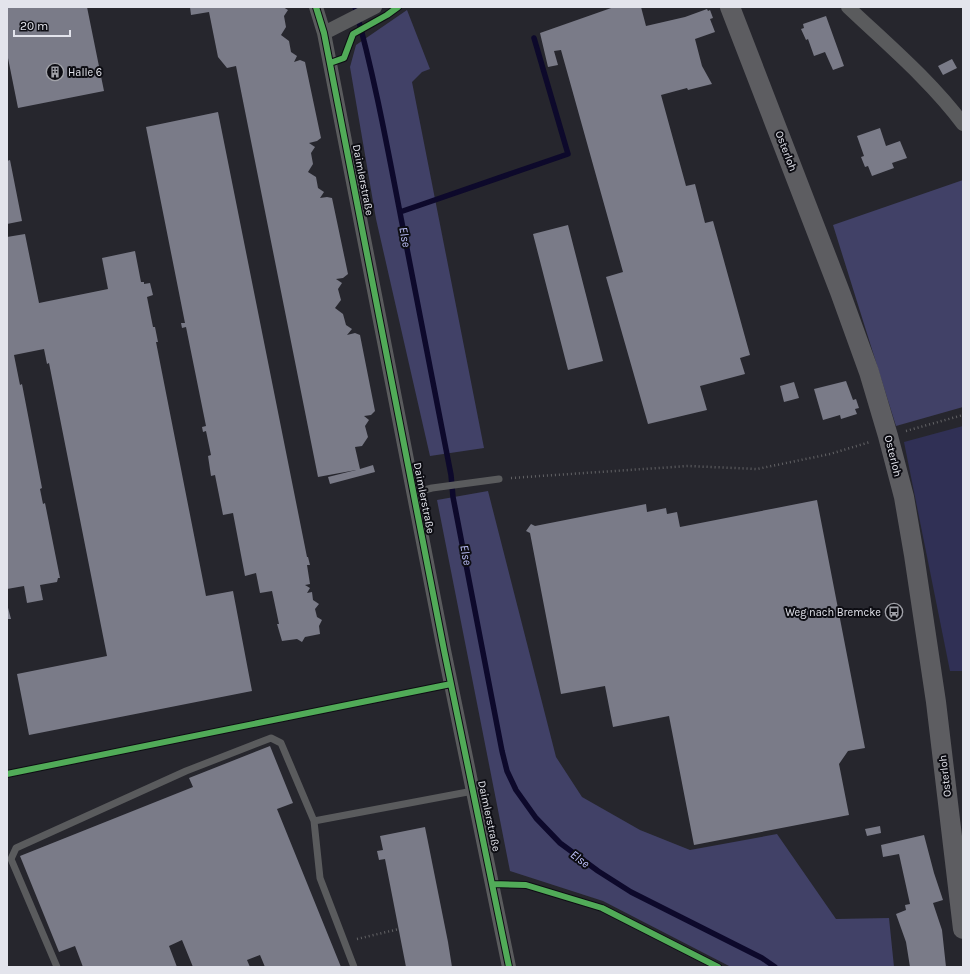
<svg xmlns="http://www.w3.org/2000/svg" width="970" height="974" font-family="Karla,sans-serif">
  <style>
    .green { fill: #303055 }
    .forest { fill: #414167 }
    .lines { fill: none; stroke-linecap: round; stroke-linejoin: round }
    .stream { stroke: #0d092b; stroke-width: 5.5 }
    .building { fill: #7a7b88 }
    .path { stroke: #636366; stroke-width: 2.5; stroke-dasharray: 1 3; stroke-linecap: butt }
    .lane { stroke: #5a5b5d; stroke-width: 7 }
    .street { stroke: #5a5b5d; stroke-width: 14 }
    .secondary { stroke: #5d5d61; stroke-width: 20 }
    .cycleway-casing { stroke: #0d0d13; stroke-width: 8 }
    .cycleway { stroke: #51ab58; stroke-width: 6 }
    .labels { text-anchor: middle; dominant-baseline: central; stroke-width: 4; stroke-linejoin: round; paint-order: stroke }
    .poi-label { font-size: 11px; fill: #e3e4ec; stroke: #0d0d13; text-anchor: start }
    .street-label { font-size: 11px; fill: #e3e4ec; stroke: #0d0d13 }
    .water-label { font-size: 12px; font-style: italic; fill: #bfc2fc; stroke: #0d0d13 }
  </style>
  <rect width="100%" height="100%" fill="#26262d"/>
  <path class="green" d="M963 426V671H950L904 442Z"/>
  <path class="forest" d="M407 10 430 69 422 72 412 82 484 448 430 456 376 219 350 67 356 45Z
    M963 180V407L896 426 833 225Z
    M488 491 556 757 582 797 640 830 690 850 777 834 836 919 889 918 894 967H731L603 901 510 871 437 500Z"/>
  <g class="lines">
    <path class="stream" d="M355 7C375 78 388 151 402 223 418 307 435 391 451 475L453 497 502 751 507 771 516 790 536 818 560 843 598 871 631 892 762 958 775 967
      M400 212 568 154 534 38"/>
  </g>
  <path class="building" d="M7 7H87L104 91 18 108 7 53Z
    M190 7H283L288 10 284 16 286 27 281 35 289 41 291 52 297 56 294 62 300 60 305 62 321 138 317 141 309 143 315 147 311 153 313 164 308 172 316 177 318 188 324 192 320 198 327 197 332 198 348 274 343 278 336 279 342 283 338 289 341 300 335 308 343 314 346 325 352 329 347 335 355 333 360 335 375 411 371 415 364 416 369 420 365 426 368 437 362 446 355 447 360 469 373 465 375 472 330 484 328 477 356 470 318 477 236 66 227 68 218 57 209 12 191 15Z
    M614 7H641L646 26 685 17 707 9 708 11 710 10 713 18 710 19 715 32 695 39 702 66 712 84 688 90 687 88 661 95 686 186 695 184 705 223 713 221 750 355 740 358 745 374 700 386 707 410 648 424 606 277 623 272 561 50 554 51 558 65 548 67 540 33Z
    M826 16 844 66 833 70 825 52 814 56 808 39 806 40 801 29 804 28 803 24Z
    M952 59 957 68 943 75 938 66Z
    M218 112 307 557H308L310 565H307L310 584 305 585 310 588 307 593 312 592 313 600 319 604 315 609 317 617 322 620 319 626 320 634 305 637 302 642 297 639 282 641 277 624H279L272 591 260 593 256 573 245 576 233 513 223 515 215 475 211 476 208 456 211 455 206 431 203 432 202 427 206 426 186 327 182 328 181 323H185L146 127Z
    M880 128 886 146 900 141 907 158 892 163 894 168 872 176 868 166 865 167 861 157 864 156 857 136Z
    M10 160 22 221 7 224V161Z
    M568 225 603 361 568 370 533 234Z
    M25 234 39 303 108 289 102 258 135 251 141 282H144V284L150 283 153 295 147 297 153 327H155L158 342H156L206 596 233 591 252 691 29 735 17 674 107 656 49 363 47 364 44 349 14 355 20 385 22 384 42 488 40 489 43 504 45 503 60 578H58L57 582 40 585 43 600 27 603 24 586 7 589V237Z
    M846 381 853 400 856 399 859 408 855 409 857 414 841 419 840 415 823 420 814 389Z
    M794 382 799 398 784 402 780 386Z
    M817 500 865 748 848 751 839 764 849 815 694 845 669 716 613 727 605 686 561 694 530 533 526 531 531 524 535 526 646 504 647 512 666 508 667 514 677 512 680 527Z
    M7 604 11 619H7Z
    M270 746 293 803 277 809 341 967H265L260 955 247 960 250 967H193L182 940 169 946 177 967H83L75 946 59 952 20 856 193 787 189 778Z
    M880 826 881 833 867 836 865 829Z
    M425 827 448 942 452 967H406L385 859 379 860 377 851 383 850 380 836Z
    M924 835 934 873 943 900 933 903 942 930 946 967H910L906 942 896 914 906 910 905 905 910 904 899 854 883 857 881 845Z"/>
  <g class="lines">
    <path class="path" d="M906 431 963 415
      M511 478 688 466 757 469 830 454 870 442
      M357 939 399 929"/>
    <path class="lane" d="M413 493 432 488 499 479
      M314 821 473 791
      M57 967 11 859 16 848 186 771 271 738 281 743 314 821 320 878 354 967"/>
    <path class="street" d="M316 7 324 33 444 650 509 967
      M848 7C887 44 930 80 963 124
      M324 33 375 7"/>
    <path class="secondary" d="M730 7 840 292 869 372 888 436 904 497 914 555 936 702 963 929"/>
    <defs>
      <path id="cycleway" d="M316 7 324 33 444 650 509 967
        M330 63 344 58 353 34 387 15 398 7
        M7 774 451 684
        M492 884 526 885 602 908 718 967"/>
    </defs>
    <use href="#cycleway" class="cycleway-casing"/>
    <use href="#cycleway" class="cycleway"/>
  </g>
  <defs>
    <symbol id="building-ring" viewBox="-11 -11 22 22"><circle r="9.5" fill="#0d0d13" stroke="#a1a2a9" stroke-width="1.5"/><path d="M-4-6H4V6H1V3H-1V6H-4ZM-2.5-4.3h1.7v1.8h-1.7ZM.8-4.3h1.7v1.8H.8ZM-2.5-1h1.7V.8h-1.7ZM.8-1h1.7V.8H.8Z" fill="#a1a2a9"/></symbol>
    <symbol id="bus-ring" viewBox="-11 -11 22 22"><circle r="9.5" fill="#0d0d13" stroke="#a1a2a9" stroke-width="1.5"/><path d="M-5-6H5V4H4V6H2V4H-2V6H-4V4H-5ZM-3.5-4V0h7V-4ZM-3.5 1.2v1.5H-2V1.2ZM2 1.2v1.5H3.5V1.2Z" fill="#a1a2a9"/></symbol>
  </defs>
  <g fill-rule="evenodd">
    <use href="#building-ring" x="45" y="62" width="20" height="20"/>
    <use href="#bus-ring" x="884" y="602" width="20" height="20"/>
  </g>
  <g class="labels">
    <g class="poi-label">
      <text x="68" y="72">Halle 6</text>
      <text x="881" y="612" text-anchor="end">Weg nach Bremcke</text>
    </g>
    <g class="street-label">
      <text transform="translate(786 151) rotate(69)">Osterloh</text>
      <text transform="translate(363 180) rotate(79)">Daimlerstraße</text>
      <text transform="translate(893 456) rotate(76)">Osterloh</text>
      <text transform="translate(424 498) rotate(79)">Daimlerstraße</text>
      <text transform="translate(945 776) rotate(-97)">Osterloh</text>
      <text transform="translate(489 816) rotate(78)">Daimlerstraße</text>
    </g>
    <g class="water-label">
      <text transform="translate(405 237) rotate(79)">Else</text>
      <text transform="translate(466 555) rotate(79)">Else</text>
      <text transform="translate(580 859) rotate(37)">Else</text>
    </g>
  </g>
  <rect width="970" height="974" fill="none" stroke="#e3e4ec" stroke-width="16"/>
  <path d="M14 30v6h56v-6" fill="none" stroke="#e3e4ec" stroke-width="2"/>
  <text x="20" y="30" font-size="12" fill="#e3e4ec" stroke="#0d0d13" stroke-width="3" paint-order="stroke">20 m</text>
</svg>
